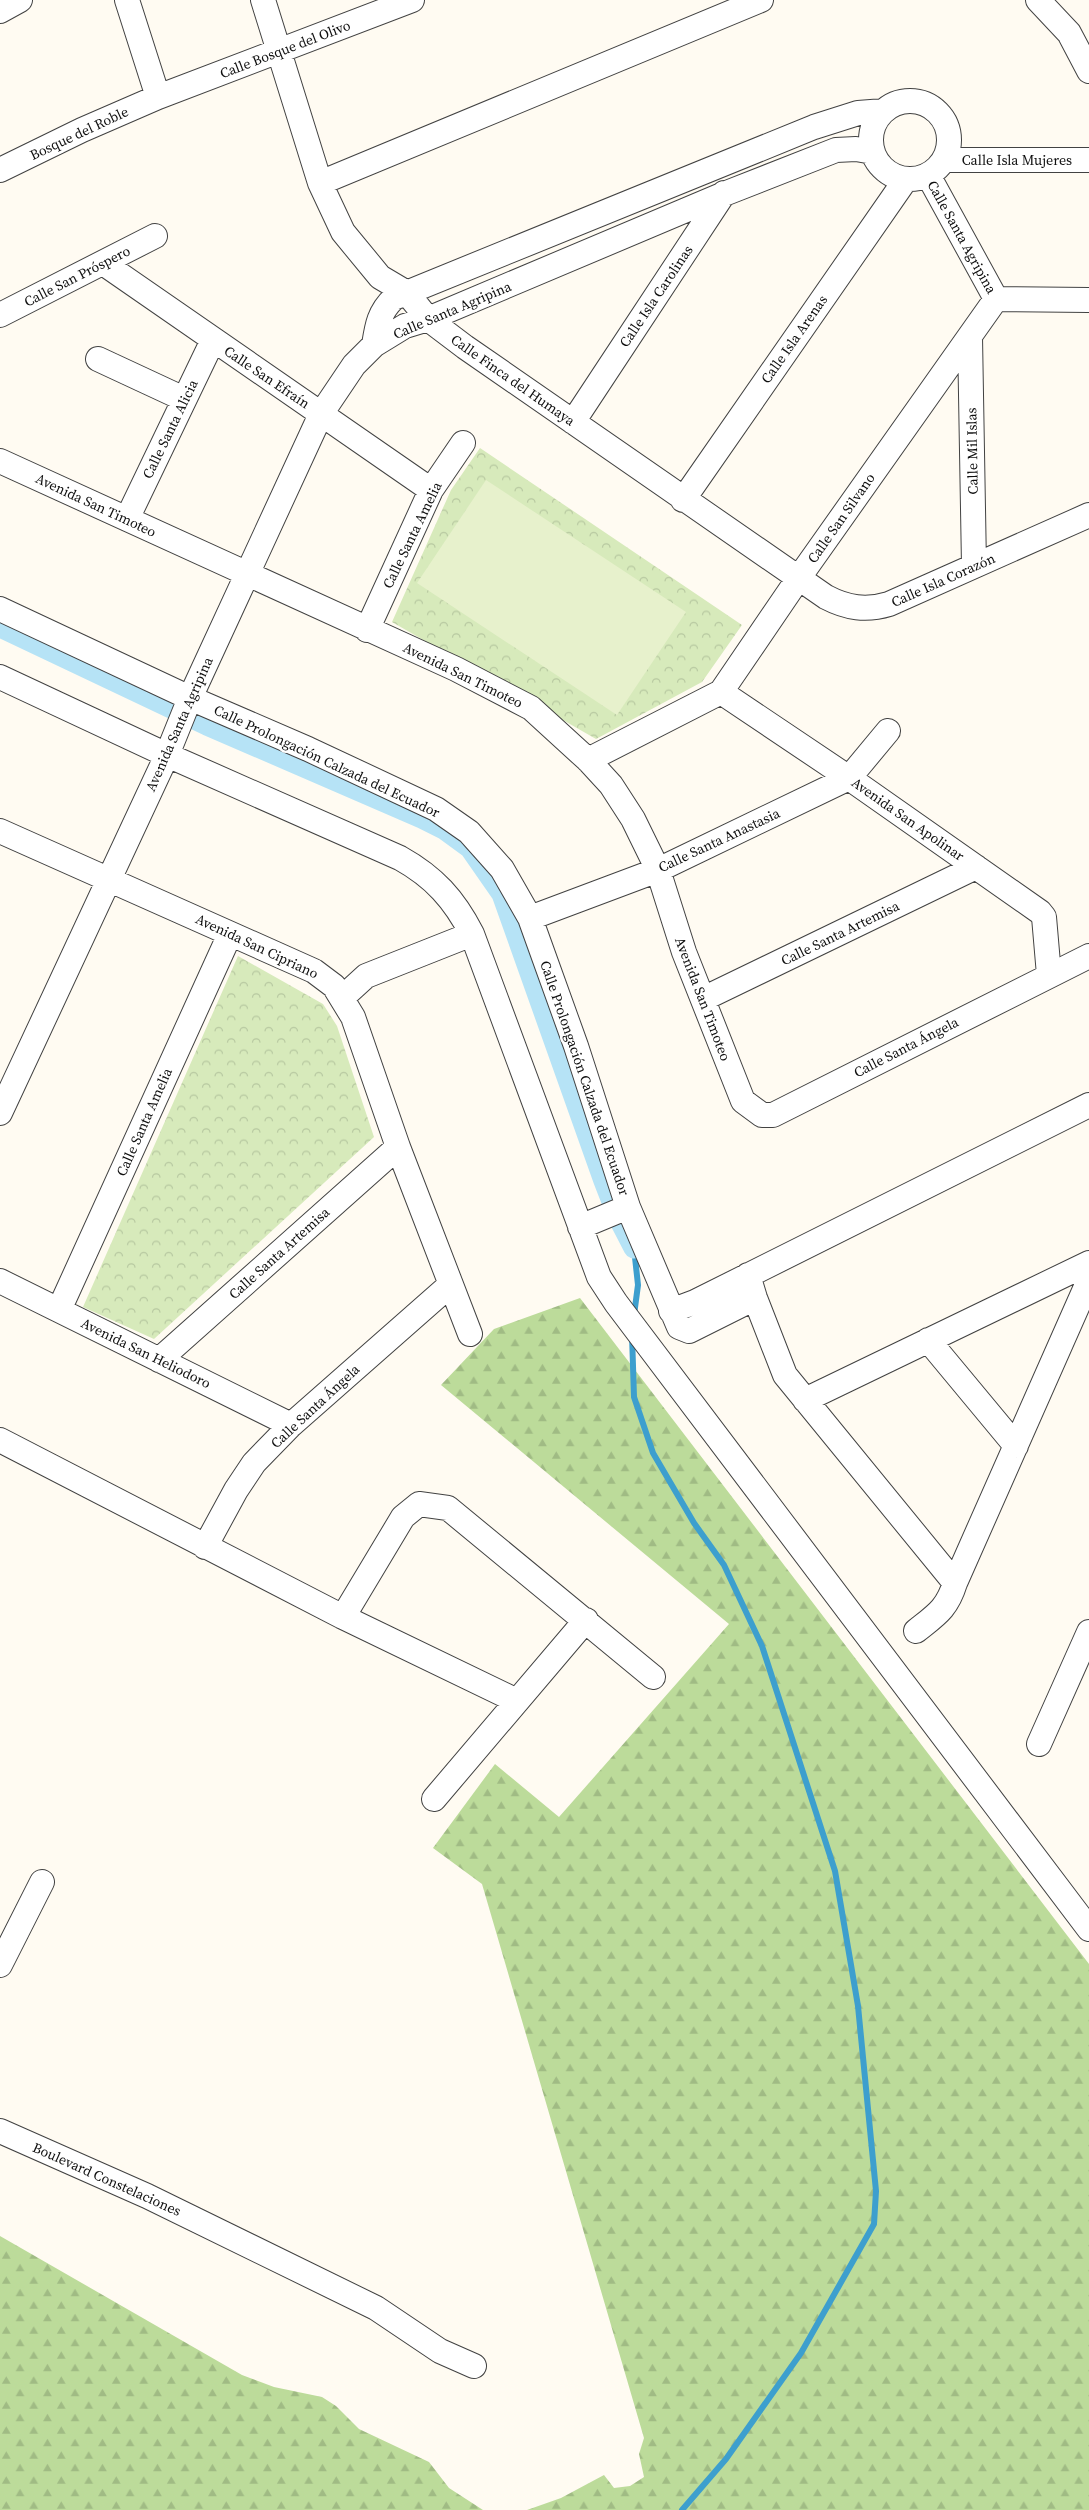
<svg xmlns="http://www.w3.org/2000/svg" width="1089" height="2510" font-family="'Source Serif 4',serif">
  <style>
    .forest { fill: url(#forest-firs) }
    .park { fill: url(#park-crowns) }
    .pitch { fill: #e7f1cc }
    .lines { fill: none; stroke-linecap: round; stroke-linejoin: round }
    .stream { stroke: #3d9fce; stroke-width: 6 }
    .canal { stroke: #b6e3f6; stroke-width: 21 }
    .minor-casing { stroke: #424242; stroke-width: 26 }
    .minor { stroke: #fff; stroke-width: 24 }
    .labels { text-anchor: middle; dominant-baseline: central; stroke-width: 5; stroke-linejoin: round; paint-order: stroke }
    .street-label { font-size: 14px; fill: #0f0f0f; stroke: #fff }
  </style>
  <defs>
    <pattern id="forest-firs" width="22" height="20" patternUnits="userSpaceOnUse" patternTransform="scale(1.25)"><rect width="22" height="20" fill="#bcdb9a"/><path d="M5 1l3.5 6h-7zM16 11l3.5 6h-7z" fill="#a0bb84"/></pattern>
    <pattern id="park-crowns" width="20" height="18" patternUnits="userSpaceOnUse" patternTransform="scale(1.25)"><rect width="20" height="18" fill="#d7eabb"/><path d="M2 6a3 3 0 1 1 6 0M12 15a3 3 0 1 1 6 0" fill="none" stroke="#b7c8a0"/></pattern>
  </defs>
  <rect width="100%" height="100%" fill="#fffbf2"/>
  <path class="forest" d="M580 1298 1089 1964V2510H527L561 2498 604 2475 614 2488 630 2486 644 2477 639 2454 644 2438 482 1884 433 1848 495 1764 559 1817 729 1624 441 1385 494 1329Z
    M0 2236 242 2375 274 2387 322 2397 336 2406 359 2429 429 2462 449 2488 483 2510H0Z"/>
  <path class="park" d="M480 448 742 625 702 682 596 739 392 622 451 490Z
    M238 956 323 1004 337 1026 374 1137 154 1339 83 1307Z"/>
  <path class="pitch" d="M486 480 686 612 617 715 417 583Z"/>
  <g class="lines">
    <path class="stream" d="M634 1315 638 1285 634 1248
      M632 1335 634 1397 653 1453 694 1523 724 1565 762 1646 835 1871 858 2006 876 2191 874 2224 801 2353 726 2459 682 2510"/>
    <path class="canal" d="M0 627 207 725 422 818 444 829 470 848 502 894 604 1181 618 1217 634 1248"/>
    <defs>
      <path id="minor" d="M127 0 158 97
        M263 0 320 183 343 232 380 277 407 293 428 319 465 347 826 597C847 608 866 611 889 604L1089 515
        M1038 0 1069 33 1089 71
        M0 11 20 0
        M871 140a39 39 0 1 1 78 0a39 39 0 1 1-78 0Z
        M944 160H1089
        M0 170 82 130 158 97 412 0
        M928 175 996 299
        M320 183 761 0
        M103 263 431 490
        M0 315 155 236
        M970 337 974 566
        M374 345C377 326 379 312 394 298L814 127 858 113 884 111
        M98 359 184 399
        M573 422 724 193
        M0 461 456 669 531 708 588 760 611 785 633 819 658 870 684 952 743 1101 762 1115H773L1089 956
        M683 500 906 179
        M127 519 213 340
        M0 609 190 698 308 749 436 809 469 832 502 869 530 918 576 1046 628 1207 580 1227
        M367 630 431 490 463 443
        M0 677 167 755 400 858C434 877 454 899 472 934L599 1277 616 1303 1089 1929
        M721 692 849 778 1040 912 1044 917 1049 975
        M588 760 721 692 798 579 996 299 1089 300
        M0 831 314 971 334 986 353 1017 398 1147 470 1334
        M530 918 658 870 849 778 888 731
        M343 997 366 976 472 934
        M703 999 976 867
        M0 1113 167 755 190 698 321 414 354 365 374 345 405 326 428 319 724 194 836 150 856 149 873 152
        M628 1207 679 1327 689 1331 755 1298
        M748 1275 755 1298 785 1375 955 1583
        M0 1281 291 1425
        M59 1310 230 934
        M671 1311 695 1302 1089 1105
        M928 1340 1016 1446
        M159 1360 398 1147
        M805 1400 1089 1263
        M0 1440 343 1617 517 1701
        M205 1547 236 1490 254 1463 291 1425 450 1285
        M343 1617 403 1517 419 1504 448 1508 653 1677
        M916 1631C936 1615 947 1609 955 1583L1089 1280
        M1039 1744 1089 1632
        M434 1799 586 1620
        M0 1965 42 1882
        M0 2131 147 2196 376 2308 440 2351 474 2366"/>
    </defs>
    <use href="#minor" class="minor-casing"/>
    <use href="#minor" class="minor"/>
  </g>
  <g class="labels">
    <g class="street-label">
      <text transform="translate(285 49) rotate(-21)">Calle Bosque del Olivo</text>
      <text transform="translate(79 133) rotate(-25)">Bosque del Roble</text>
      <text x="1017" y="160">Calle Isla Mujeres</text>
      <text transform="translate(962 237) rotate(61)">Calle Santa Agripina</text>
      <text transform="translate(77 276) rotate(-27)">Calle San Próspero</text>
      <text transform="translate(656 296) rotate(-56)">Calle Isla Carolinas</text>
      <text transform="translate(452 310) rotate(-23)">Calle Santa Agripina</text>
      <text transform="translate(794 339) rotate(-55)">Calle Isla Arenas</text>
      <text transform="translate(267 377) rotate(34)">Calle San Efraín</text>
      <text transform="translate(513 380) rotate(35)">Calle Finca del Humaya</text>
      <text transform="translate(170 429) rotate(-64)">Calle Santa Alicia</text>
      <text transform="translate(972 451) rotate(-91)">Calle Mil Islas</text>
      <text transform="translate(96 505) rotate(25)">Avenida San Timoteo</text>
      <text transform="translate(841 518) rotate(-55)">Calle San Silvano</text>
      <text transform="translate(412 535) rotate(-64)">Calle Santa Amelia</text>
      <text transform="translate(943 580) rotate(-24)">Calle Isla Corazón</text>
      <text transform="translate(463 675) rotate(26)">Avenida San Timoteo</text>
      <text transform="translate(179 724) rotate(-66)">Avenida Santa Agripina</text>
      <text transform="translate(327 761) rotate(25)">Calle Prolongación Calzada del Ecuador</text>
      <text transform="translate(908 819) rotate(35)">Avenida San Apolinar</text>
      <text transform="translate(719 840) rotate(-25)">Calle Santa Anastasia</text>
      <text transform="translate(840 933) rotate(-26)">Calle Santa Artemisa</text>
      <text transform="translate(257 946) rotate(25)">Avenida San Cipriano</text>
      <text transform="translate(703 999) rotate(69)">Avenida San Timoteo</text>
      <text transform="translate(906 1047) rotate(-27)">Calle Santa Ángela</text>
      <text transform="translate(585 1078) rotate(71)">Calle Prolongación Calzada del Ecuador</text>
      <text transform="translate(144 1122) rotate(-66)">Calle Santa Amelia</text>
      <text transform="translate(279 1253) rotate(-42)">Calle Santa Artemisa</text>
      <text transform="translate(146 1353) rotate(26)">Avenida San Heliodoro</text>
      <text transform="translate(315 1406) rotate(-43)">Calle Santa Ángela</text>
      <text transform="translate(107 2179) rotate(24)">Boulevard Constelaciones</text>
    </g>
  </g>
</svg>
